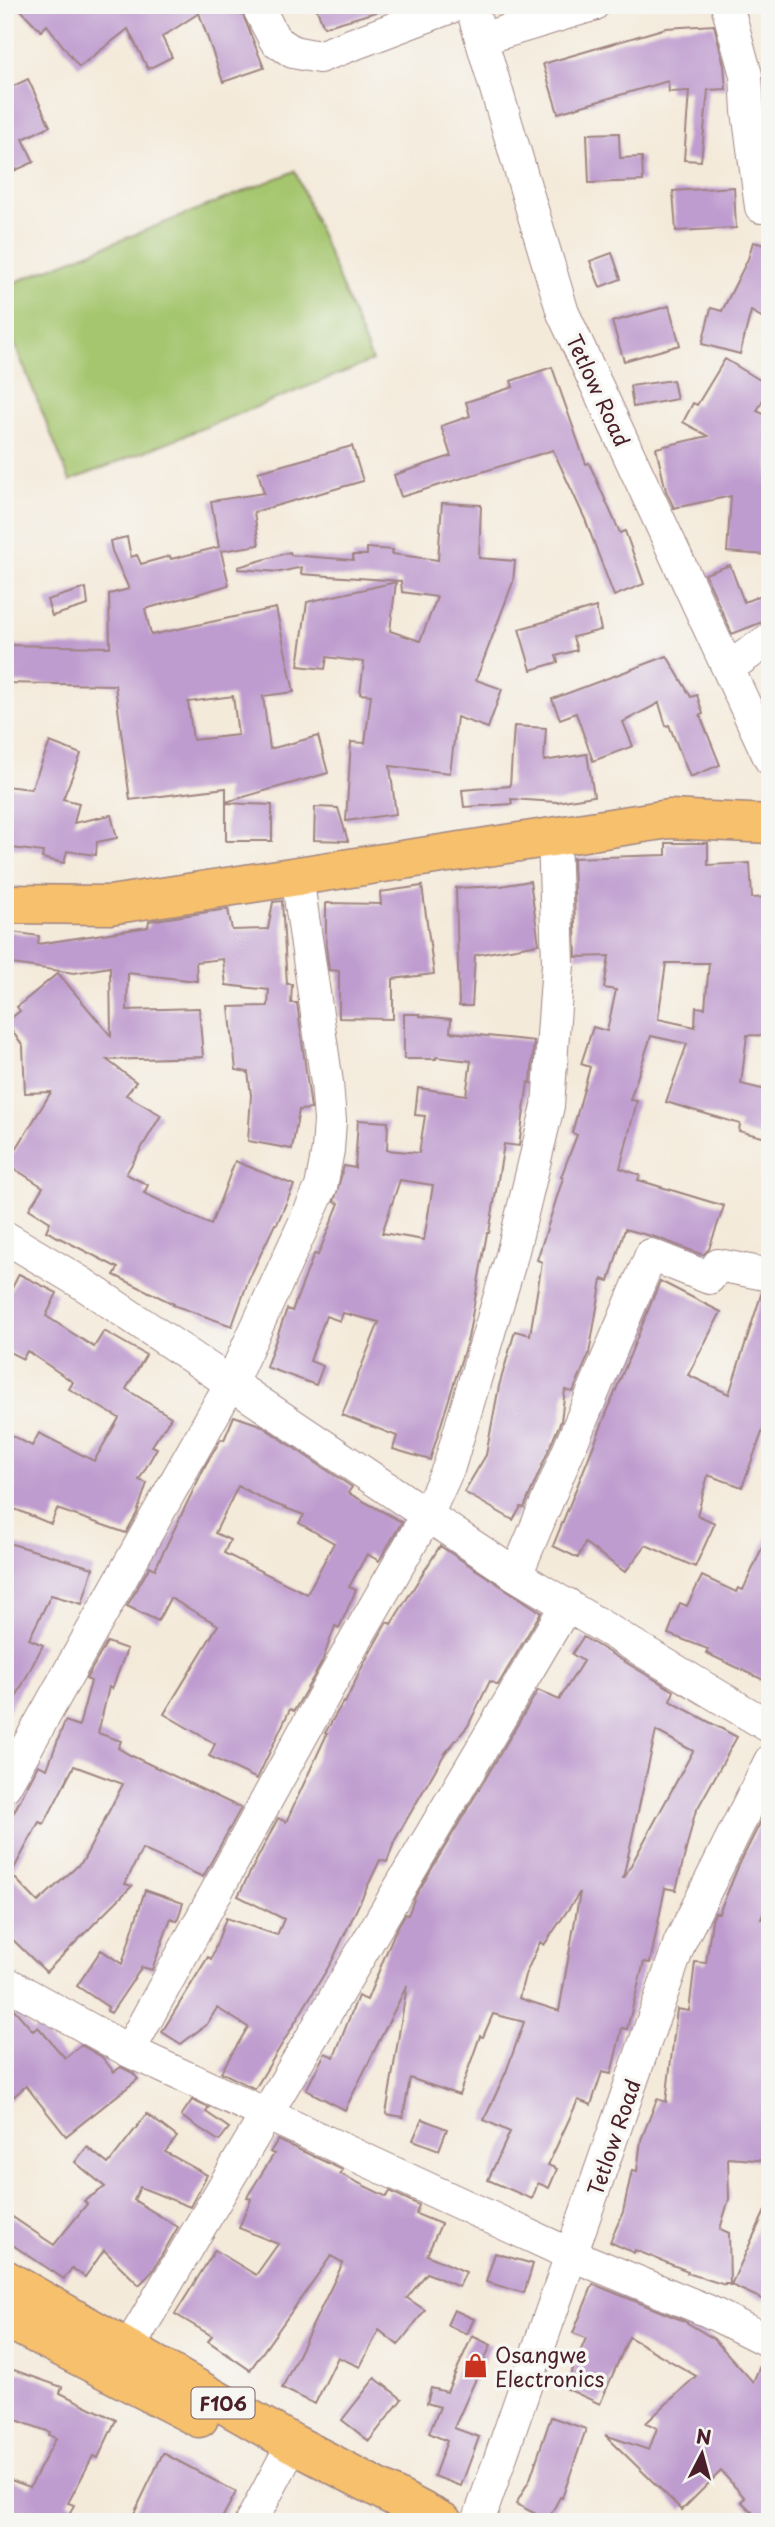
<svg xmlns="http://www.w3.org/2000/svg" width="775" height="2527" font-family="'Playpen Sans',sans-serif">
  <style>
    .green { fill: #a5c66e; stroke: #78724c; stroke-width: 2 }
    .building { fill: #bf9ccf; fill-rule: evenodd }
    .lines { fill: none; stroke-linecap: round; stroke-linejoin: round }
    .minor-casing { stroke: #9f8482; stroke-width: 34 }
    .major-casing { stroke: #9f8482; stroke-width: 41 }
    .minor { stroke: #fff; stroke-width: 32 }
    .major { stroke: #f7c06c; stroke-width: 38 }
    .labels { text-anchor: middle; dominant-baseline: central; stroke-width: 7; stroke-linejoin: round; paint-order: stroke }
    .shield { fill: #f6f6f2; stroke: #7e6067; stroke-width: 2 }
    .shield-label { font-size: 19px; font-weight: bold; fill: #4a1f2b }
    .street-label { font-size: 21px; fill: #4a1f2b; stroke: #f6f6f2 }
    .poi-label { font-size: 21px; fill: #4a1f2b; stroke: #f6f6f2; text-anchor: start }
  </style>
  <rect width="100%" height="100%" fill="#f6f6f2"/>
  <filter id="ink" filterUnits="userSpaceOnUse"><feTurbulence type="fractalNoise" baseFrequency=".0143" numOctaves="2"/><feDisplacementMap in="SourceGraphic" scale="14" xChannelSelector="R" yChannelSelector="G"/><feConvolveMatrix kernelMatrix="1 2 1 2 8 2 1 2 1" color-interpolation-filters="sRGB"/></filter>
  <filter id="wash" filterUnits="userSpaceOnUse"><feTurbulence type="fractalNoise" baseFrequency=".00686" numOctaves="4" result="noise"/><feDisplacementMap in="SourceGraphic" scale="28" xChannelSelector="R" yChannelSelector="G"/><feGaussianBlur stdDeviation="1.57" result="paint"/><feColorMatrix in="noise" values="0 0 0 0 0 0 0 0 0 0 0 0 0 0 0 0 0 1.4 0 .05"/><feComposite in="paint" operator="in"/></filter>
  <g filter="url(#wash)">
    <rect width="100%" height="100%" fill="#f4eada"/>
    <path class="green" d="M295 171 372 361 70 481 5 320V286Z"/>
    <g id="blocks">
      <path class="building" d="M16 5H239L264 68 223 82 199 13 162 37 172 57 148 69 128 29 79 67 47 25 41 31Z
        M315 5H382L383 10 324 27Z
        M714 25 724 65 726 89 708 90 701 161 684 160 689 91 669 92 668 81 558 113 543 64 666 28Z
        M28 79 50 126 23 139 34 162 5 175V90Z
        M619 133 620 158 642 157 643 181 589 183 587 134Z
        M734 187 736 228 676 231 673 191Z
        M753 242 770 246V322L751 311 740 354 702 344 711 308 722 311 748 259Z
        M612 253 621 279 600 287 590 261Z
        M669 306 680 345 624 361 612 322Z
        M725 359 770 386 757 411 770 417 768 555 727 552 731 496 674 508 666 491 656 448 708 436 683 422 693 403 697 405Z
        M552 367 586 464 589 463 620 533 625 531 644 584 614 596 585 519 553 450 401 497 394 475 451 456 441 426 470 416 466 402 513 387 511 381Z
        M673 380 677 399 633 407 630 386Z
        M352 446 363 481 254 512 259 545 221 551 229 585 145 609 151 635 276 608 294 692 263 696 270 749 318 736 328 773 226 802V788L130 800 115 685 5 683V645L110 647 109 594 129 589 112 551 110 541 127 537 131 557 137 555 141 564 170 556 171 559 219 547 211 501 264 493 258 472ZM233 696 238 735 193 740 188 702Z
        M442 503 481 505 479 558 515 561 513 582 476 680 502 689 488 728 457 717 450 773 390 766 396 814 346 821 351 742 365 743 371 695 360 694 364 662 327 657 325 669 298 666 307 602 396 582 390 631 420 641 437 597 402 592 401 581 301 574 302 567 280 572 238 569V567L290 552 291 555 353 560V555H367V548L393 550 392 554 438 560Z
        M730 565 744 602 765 594 770 607V619L732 634 705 574Z
        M86 588 88 605 52 616 47 600Z
        M596 607 601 630 573 637 577 650 556 656 558 662 531 670 519 629Z
        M667 656 691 697 697 695 703 714 700 715 720 765 690 777 669 725 666 726 659 703 623 722 633 746 593 761 576 713 560 719 552 699Z
        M514 726 546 728 544 761 587 754 594 796 557 802 511 799 512 804 464 807 462 790 510 786Z
        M50 742 81 754 63 799 79 803 74 823 111 815 117 838 97 842 96 855 67 851 64 863 42 858 43 852 5 847V786L31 789Z
        M226 803 272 805V841H226Z
        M315 807 338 808 348 841 314 840Z
        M666 843H708V865L750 863 752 898 770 897V1036L747 1035 741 1084 770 1091V1139L739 1131 740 1124 666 1102 687 1044 651 1036 630 1100 637 1101 620 1168 640 1175 638 1180 724 1206 709 1249 703 1255 658 1238 625 1229 609 1281 602 1279 589 1354 573 1392 565 1390 561 1421 524 1508 521 1507 513 1520 464 1492 486 1455 499 1386 515 1331 530 1335 542 1262 537 1260 563 1178 561 1177 577 1135 572 1133 590 1067 581 1064 593 1027 607 1031 616 990 604 988 609 956 576 957 573 858 666 855ZM666 963H709L705 1008 696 1007 695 1027 658 1019Z
        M530 881 539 944 475 955 472 1006H459L456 888 501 886Z
        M422 886 434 974 393 979V1019L339 1018V971L329 970 326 946V903L381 904 380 892Z
        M282 901 287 984H292L291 1003H297L311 1109 299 1110 292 1149 248 1141 251 1095 248 1072 236 1070 229 1007 268 1006 269 990 226 985 223 959 196 962 197 981 128 973 127 1010 199 1008 203 1057 107 1060 136 1082 126 1095 161 1115 126 1174 148 1185 144 1193 211 1225 235 1161 294 1185 277 1224H275L249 1279 232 1326 173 1305 174 1304 114 1275 118 1268 46 1231 50 1222 29 1209 43 1187 7 1164 51 1092 25 1093 23 1046 6 1022 20 1011 17 1007 58 973 111 1036 110 967 74 973 5 963V931L39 936 38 944 148 927 149 921 228 909 232 930 268 929 273 902Z
        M404 1014H420V1016L451 1019 450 1032 534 1041 531 1083 528 1082 519 1146 504 1144 489 1233H487L468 1338 430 1460 393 1449 397 1436 342 1415 379 1322 343 1313 340 1321 326 1316 310 1361 323 1366 316 1385 266 1367 287 1309 292 1311 314 1254 318 1255 339 1203 334 1202 344 1166 355 1168 358 1120 388 1122 387 1150 419 1153 425 1116 415 1115 418 1088 466 1095 471 1061 436 1057V1059H404ZM400 1180 433 1185 424 1240 382 1233Z
        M19 1274 57 1293 46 1316 94 1347 104 1331 146 1355 126 1389 171 1417 152 1446 157 1448 139 1480 147 1483 137 1513 126 1533 57 1509 51 1524 5 1505V1432L32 1446 39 1433 94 1461 119 1418 69 1389 73 1382 27 1351 23 1359 5 1350V1302Z
        M660 1281 721 1312 688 1375 729 1394 762 1292 770 1293V1411L742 1487 708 1475 697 1515 715 1523 695 1567 646 1545 625 1572 585 1543 578 1558 553 1546Z
        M234 1416 260 1425 352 1487 348 1493 402 1522 379 1561 367 1554 349 1587 356 1590 339 1628 335 1626 322 1662 294 1711 290 1709 257 1779 209 1756 215 1744 164 1714 218 1625 170 1598 158 1621 127 1606 150 1566 155 1569 206 1464 221 1439 224 1440ZM238 1486 267 1501 304 1515 299 1523 334 1543 307 1594 224 1553 230 1540 215 1533Z
        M770 1530V1683L706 1653 708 1649 668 1634 680 1603 687 1606 702 1576 736 1592 738 1588 743 1590Z
        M5 1542 93 1568 82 1604 51 1595 29 1639 43 1645 5 1718Z
        M440 1546 541 1612 498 1685 490 1681 468 1726 445 1753 395 1840 387 1862 380 1860 332 1961 255 2089 221 2072 248 2027 217 2008 207 2024 181 2044 162 2032 208 1957 211 1959 226 1918 277 1935 284 1919 238 1896 278 1818 286 1822 327 1734 325 1733 343 1702 345 1703 364 1663 387 1622 391 1624Z
        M583 1637 674 1691 670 1701 737 1737 695 1813 676 1890 665 1888 650 1963 644 1962 627 2029 622 2028 611 2074 602 2072 591 2105 578 2100 548 2165 557 2169 549 2188 538 2183 532 2199 488 2180 510 2132 484 2120 506 2072 524 2022 493 2014 483 2037 480 2036 459 2095 410 2078 403 2117 386 2114 407 1985 345 2110 306 2090 325 2053 334 2057 358 1996 367 2000 394 1934 405 1914 408 1915 415 1897 538 1690 559 1700 583 1661 572 1654ZM656 1731 693 1751 624 1878H623ZM580 1892 559 2011 519 1998 525 1975 540 1942 544 1945Z
        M107 1642 127 1649 112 1689 109 1687 98 1733 121 1741 118 1748 130 1755 241 1808 203 1877 142 1849 125 1884 132 1886 46 1972 5 1932V1822L11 1811 14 1812 38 1765 47 1769 65 1721 79 1726 91 1681 86 1679ZM74 1766 123 1784 83 1861 38 1902 11 1874 39 1822 44 1824Z
        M770 1803V1898L761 1919 770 1920V1969L765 2005 770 2006V2161L728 2158 729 2199 720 2229 729 2233 730 2285 725 2283V2285L687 2273 688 2271 635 2250 634 2253 610 2242 623 2212 632 2170 637 2171 641 2140 657 2099 666 2102 677 2009 689 2011 695 1962 706 1963 712 1920 715 1913H719L738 1867Z
        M145 1890 183 1903 177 1921 171 1918 152 1970 142 1967 111 2013 107 2011 108 2007 77 1986 101 1950 122 1964Z
        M5 2003 12 2007 33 2031 38 2027 65 2058 81 2045 102 2057 114 2072 121 2067 133 2073 138 2079 66 2136 26 2086 5 2104Z
        M192 2100 209 2108 206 2112 229 2128 219 2141 181 2116Z
        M147 2114 177 2137 165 2152 207 2175 190 2207 140 2187 134 2200 178 2227 152 2272 139 2285 104 2250 85 2277 72 2268 64 2279 5 2240V2212L54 2245 87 2204 84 2201 105 2187 75 2162 87 2147 108 2164Z
        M422 2119 447 2129 439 2150 413 2140Z
        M278 2140 343 2170 340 2174 387 2197 390 2191 419 2205 416 2214 441 2224 427 2255 466 2272 459 2287 427 2273 407 2298 425 2310 398 2345 379 2330 360 2367 338 2357 315 2404 282 2388 343 2263 331 2256 250 2370 208 2341 212 2336 175 2314 215 2250 256 2275 278 2244 239 2228 251 2199 247 2197 274 2154 270 2152Z
        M770 2200V2287L764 2300 731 2285Z
        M495 2253 533 2264 524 2293 486 2282Z
        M593 2284 684 2321 714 2339 753 2382 763 2359 770 2360V2522H762L741 2501 745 2498 721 2471 682 2510 605 2435 649 2450 657 2428 646 2423 696 2376 629 2337 600 2404 565 2388 586 2338 573 2333Z
        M454 2310 474 2319 467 2334 447 2325Z
        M472 2336 491 2345 454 2428 479 2437 461 2486 434 2476 447 2441 429 2433 440 2407 427 2403 431 2388 447 2392Z
        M5 2367 62 2387 60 2393 116 2420 98 2458 93 2456 68 2503 74 2505 66 2522H5V2478L30 2487 56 2438 49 2435 50 2432 5 2416Z
        M375 2378 402 2399 369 2441 342 2420Z
        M551 2417 586 2429 562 2498 560 2497 548 2520 516 2504 530 2479Z
        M163 2453 236 2492 220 2522H130Z"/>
    </g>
  </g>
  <g filter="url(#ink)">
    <use href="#blocks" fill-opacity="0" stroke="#9f8482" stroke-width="2"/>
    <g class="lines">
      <defs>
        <path id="minor" d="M257 5 275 40 293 52 319 57 456 5
          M471 5 563 313 770 759
          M727 5 746 75 748 111 761 207
          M481 39 593 5
          M728 668 770 639
          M5 1237 80 1282 516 1575 770 1727
          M516 1575 651 1255 709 1278 718 1265 770 1275
          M5 1786 231 1383 321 1187 328 1150 330 1121 327 1083 297 876
          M5 1982 129 2051 572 2255 708 2311 770 2342
          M129 2051 328 1688 427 1515 449 1467 512 1255 548 1106 558 964 554 836
          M128 2349 567 1604
          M251 2522 283 2462
          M478 2522 680 1942 770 1761"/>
        <path id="major" d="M5 904 110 905 669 819 770 824
          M5 2279 294 2444 443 2522
          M5 2318 199 2418"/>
      </defs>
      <use href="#minor" class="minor-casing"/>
      <use href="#major" class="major-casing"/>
      <use href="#minor" class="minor"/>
      <use href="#major" class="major"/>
    </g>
  </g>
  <defs>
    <symbol id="shop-bare" viewBox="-9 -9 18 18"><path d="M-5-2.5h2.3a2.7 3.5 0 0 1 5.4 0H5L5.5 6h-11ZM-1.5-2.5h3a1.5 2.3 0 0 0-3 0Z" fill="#c8321e" stroke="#f6f6f2" stroke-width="2.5" paint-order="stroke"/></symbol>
  </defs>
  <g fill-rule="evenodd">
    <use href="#shop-bare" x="458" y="2348" width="35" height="35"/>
  </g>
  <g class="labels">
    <rect class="shield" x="191.5" y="2387.5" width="63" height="31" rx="5"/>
    <g class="shield-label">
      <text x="223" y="2403">F106</text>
    </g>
    <g class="street-label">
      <text transform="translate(599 390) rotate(65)">Tetlow Road</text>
      <text transform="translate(613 2137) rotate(-71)">Tetlow Road</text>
    </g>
    <g class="poi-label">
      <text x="495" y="2354">Osangwe<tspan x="495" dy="24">Electronics</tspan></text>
    </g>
  </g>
  <rect width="775" height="2527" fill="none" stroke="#f6f6f2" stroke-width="28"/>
  <g transform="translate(702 2454) rotate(6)" stroke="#f6f6f2" stroke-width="5" paint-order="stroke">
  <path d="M0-5L12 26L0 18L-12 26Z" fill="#4a1f2b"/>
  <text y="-10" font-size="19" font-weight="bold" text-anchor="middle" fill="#4a1f2b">N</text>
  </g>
</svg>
